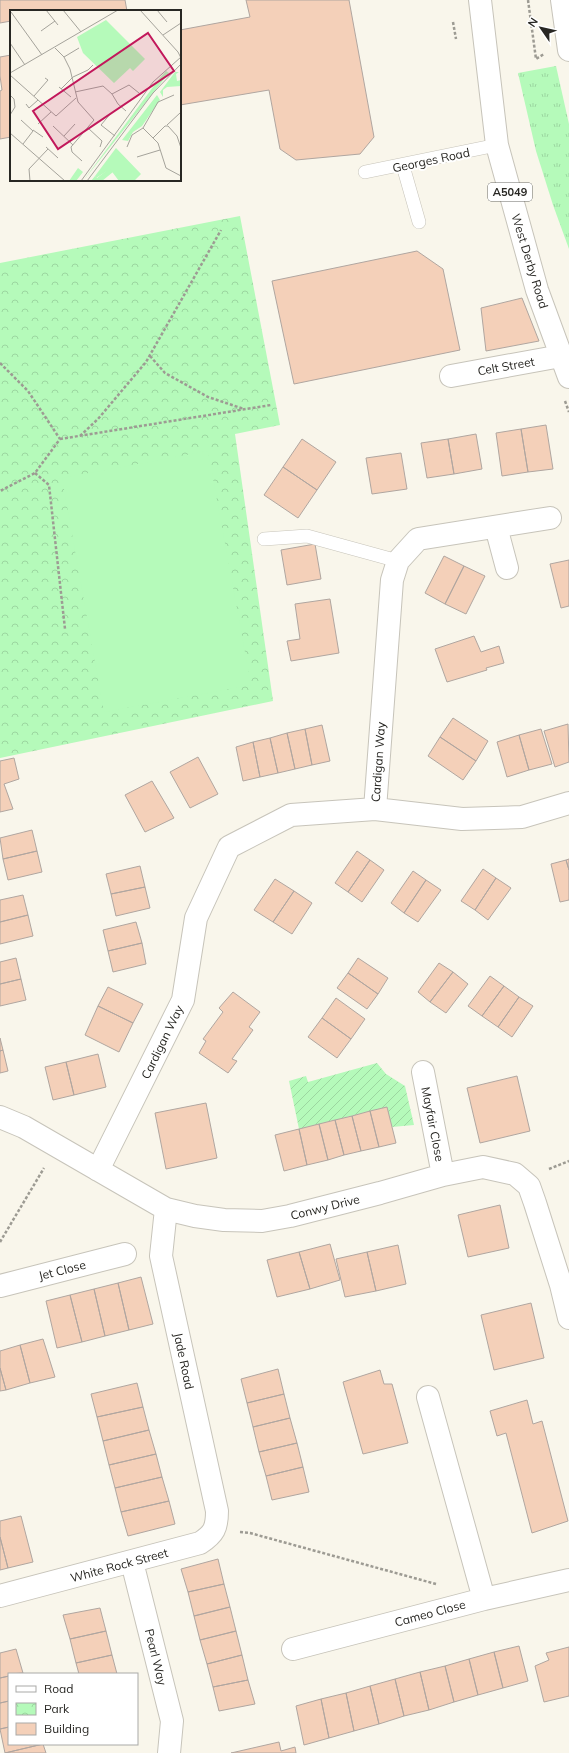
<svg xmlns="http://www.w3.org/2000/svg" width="569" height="1753" font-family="Mulish,sans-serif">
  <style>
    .grass { fill: url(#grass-tufts) }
    .park { fill: url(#park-crowns) }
    .garden { fill: url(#garden-furrows) }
    .pitch { fill: #b5faba }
    .building { fill: #f4d0b9; stroke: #b0a6a0 }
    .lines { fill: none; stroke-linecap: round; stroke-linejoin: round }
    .lane-casing { stroke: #c7c4ba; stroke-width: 14 }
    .street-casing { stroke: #c7c4ba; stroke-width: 24 }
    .highway-casing { stroke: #c7c4ba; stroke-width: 24 }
    .path { stroke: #9d9b93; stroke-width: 2.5; stroke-dasharray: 3 2; stroke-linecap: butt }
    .lane { stroke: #fff; stroke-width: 13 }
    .street { stroke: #fff; stroke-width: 22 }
    .highway { stroke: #fff; stroke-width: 22 }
    .labels { text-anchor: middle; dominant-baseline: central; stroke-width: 4; stroke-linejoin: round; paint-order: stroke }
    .shield { fill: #fff; stroke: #686865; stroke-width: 1 }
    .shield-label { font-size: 11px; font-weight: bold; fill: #282723 }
    .street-label { font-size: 12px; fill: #282723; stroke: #fff }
    .inset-road { fill: none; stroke: #a5a39b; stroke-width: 1 }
    .view { fill: #c2185b; fill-opacity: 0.15; stroke: #c2185b; stroke-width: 2 }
    .inset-edge { fill: none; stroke: #282723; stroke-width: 2 }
  </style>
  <defs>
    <pattern id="grass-tufts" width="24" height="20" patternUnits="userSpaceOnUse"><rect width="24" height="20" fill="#b5faba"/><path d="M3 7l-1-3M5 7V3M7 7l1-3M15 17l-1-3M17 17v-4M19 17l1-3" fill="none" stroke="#9cd6a0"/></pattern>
    <pattern id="park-crowns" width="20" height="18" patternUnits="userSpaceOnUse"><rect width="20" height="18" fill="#b5faba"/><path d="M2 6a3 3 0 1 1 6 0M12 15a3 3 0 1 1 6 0" fill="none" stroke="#9cd6a0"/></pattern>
    <pattern id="garden-furrows" width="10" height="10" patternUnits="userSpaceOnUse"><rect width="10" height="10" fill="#b5faba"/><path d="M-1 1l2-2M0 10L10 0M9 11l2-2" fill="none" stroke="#9cd6a0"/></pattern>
  </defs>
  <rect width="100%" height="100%" fill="#f9f6eb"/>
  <path class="grass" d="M556 66 569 124V249L553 205 536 151 518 73Z"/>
  <path class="park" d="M240 216 280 425 235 434 273 701 0 758V263Z"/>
  <path class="garden" d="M377 1063 386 1074 405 1086 414 1125 392 1127 387 1107 299 1129 289 1081 306 1076 308 1082Z"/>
  <path class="pitch" d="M208 451 251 685 104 712 62 478Z"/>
  <path class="building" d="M0 0H125L127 11H11V21L0 23Z
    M246 0H349L374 137 360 154 296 160 280 149 269 90 180 105V30L250 17Z
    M11 55V137L0 139V91L2 90 0 76V57Z
    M417 251 443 269 460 350 294 384 272 281Z
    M522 298 539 341 486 351 481 308Z
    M546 425 553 469 528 472 521 429Z
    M521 429 528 472 502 476 496 433Z
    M476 434 482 469 454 474 448 439Z
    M302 439 336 462 317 490 283 467Z
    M448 439 454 474 427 478 421 443Z
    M401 453 407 489 372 494 366 458Z
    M283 467 317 490 298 518 264 495Z
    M315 544 321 579 287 585 281 550Z
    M444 556 464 566 445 604 425 593Z
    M569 560V606L561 608 550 564Z
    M464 566 485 576 466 614 445 604Z
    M330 599 339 653 291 661 287 641 300 639 295 604Z
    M474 636 481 652 499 646 504 663 486 668 487 670 447 682 435 649Z
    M453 718 488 741 476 761 440 737Z
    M568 724 569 762 555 767 544 731Z
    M322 725 330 761 312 765 305 729Z
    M305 729 312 765 295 769 287 733Z
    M541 729 552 764 529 770 519 735Z
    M287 733 295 769 278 773 270 738Z
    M519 735 529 770 507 777 497 742Z
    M440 737 476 761 463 780 428 756Z
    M270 738 278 773 260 777 253 742Z
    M253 742 260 777 243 781 236 747Z
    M198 757 218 794 190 808 170 772Z
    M14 758 19 779 4 784 13 809 0 812V761Z
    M152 781 174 818 145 832 125 795Z
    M32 830 37 851 3 859 0 838Z
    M37 851 42 872 8 880 3 859Z
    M357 851 370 860 348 892 335 883Z
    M569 859V870L566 860Z
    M370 860 384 870 362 902 348 892Z
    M566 860 569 870V900L560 902 551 864Z
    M140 866 145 887 111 894 106 874Z
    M483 869 496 878 475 910 461 901Z
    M413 871 426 880 404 913 391 903Z
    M496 878 511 888 488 920 475 910Z
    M275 879 294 891 273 922 254 910Z
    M426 880 441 890 418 922 404 913Z
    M145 887 150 908 116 916 111 894Z
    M294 891 312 903 292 934 273 922Z
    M23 895 28 915 0 922V900Z
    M28 915 33 936 0 944V922Z
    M136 922 142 943 108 951 103 930Z
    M142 943 146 964 113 972 108 951Z
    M16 958 21 979 0 984V962Z
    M358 958 388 978 378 994 348 973Z
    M439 963 453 972 430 1002 418 992Z
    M453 972 468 984 446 1013 430 1002Z
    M348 973 378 994 367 1009 337 988Z
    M490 976 504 986 482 1016 468 1006Z
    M21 979 26 1000 0 1006V984Z
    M504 986 519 997 498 1027 482 1016Z
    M108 987 143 1004 133 1023 98 1006Z
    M233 992 260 1012 249 1027 253 1030 232 1059 237 1061 228 1073 199 1053 206 1041 203 1039 223 1012 219 1008Z
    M519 997 533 1006 512 1037 498 1027Z
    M336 998 365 1019 351 1039 322 1018Z
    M98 1006 133 1023 119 1052 85 1035Z
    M322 1018 351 1039 337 1058 308 1037Z
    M0 1038 3 1050 0 1051Z
    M3 1050 8 1071 0 1073V1051Z
    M98 1054 106 1087 74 1095 66 1062Z
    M66 1062 74 1095 53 1100 45 1067Z
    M517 1076 530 1131 480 1143 467 1088Z
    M206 1103 217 1158 166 1169 155 1113Z
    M387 1107 396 1143 379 1147 370 1111Z
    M370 1111 379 1147 361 1151 352 1116Z
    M352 1116 361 1151 344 1155 335 1120Z
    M335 1120 344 1155 328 1160 319 1124Z
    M319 1124 328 1160 307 1165 299 1129Z
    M299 1129 307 1165 284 1171 275 1135Z
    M500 1205 509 1248 468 1257 458 1215Z
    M330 1244 340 1280 310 1289 299 1252Z
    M398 1245 406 1284 376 1291 367 1252Z
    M299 1252 310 1289 277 1297 267 1260Z
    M367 1252 376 1291 345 1297 336 1259Z
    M141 1277 153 1324 129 1330 118 1283Z
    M118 1283 129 1330 105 1336 94 1289Z
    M94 1289 105 1336 82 1342 70 1295Z
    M70 1295 82 1342 57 1348 46 1301Z
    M531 1303 544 1358 494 1370 481 1315Z
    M43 1339 55 1377 30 1383 20 1345Z
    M20 1345 30 1383 6 1390 0 1368V1351Z
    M0 1368 6 1390 0 1391Z
    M278 1369 284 1394 247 1403 241 1379Z
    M380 1370 384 1384H392L408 1443 363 1454 343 1382Z
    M137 1383 143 1407 97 1417 91 1394Z
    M284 1394 290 1418 253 1427 247 1403Z
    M527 1400 533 1424 542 1421 568 1521 532 1533 506 1433 497 1436 490 1411Z
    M143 1407 149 1430 103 1441 97 1417Z
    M290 1418 297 1443 259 1452 253 1427Z
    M149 1430 156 1454 109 1465 103 1441Z
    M297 1443 303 1467 266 1476 259 1452Z
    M156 1454 162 1477 115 1488 109 1465Z
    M303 1467 309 1492 272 1500 266 1476Z
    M162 1477 169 1501 121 1512 115 1488Z
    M169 1501 175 1524 128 1536 121 1512Z
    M21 1516 33 1562 8 1568 0 1537V1521Z
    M0 1537 8 1568 0 1570Z
    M218 1559 224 1584 188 1592 181 1569Z
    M224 1584 230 1607 194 1616 188 1592Z
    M230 1607 236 1631 200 1640 194 1616Z
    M100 1608 106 1631 70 1639 63 1615Z
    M106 1631 112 1655 76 1663 70 1639Z
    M236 1631 242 1655 207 1664 200 1640Z
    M519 1646 528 1681 503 1688 494 1652Z
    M569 1647V1696L544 1702 535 1666 549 1660 546 1653Z
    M16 1649 23 1673 9 1674V1676L0 1678V1653Z
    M494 1652 503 1688 478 1695 469 1659Z
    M112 1655 117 1674H79L76 1663Z
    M242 1655 248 1680 213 1687 207 1664Z
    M469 1659 478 1695 454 1702 445 1666Z
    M445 1666 454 1702 429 1710 420 1672Z
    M420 1672 429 1710 404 1716 395 1679Z
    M9 1676V1701L0 1703V1678Z
    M395 1679 404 1716 379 1724 370 1686Z
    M248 1680 255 1704 219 1711 213 1687Z
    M370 1686 379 1724 354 1731 346 1693Z
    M346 1693 354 1731 329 1738 321 1699Z
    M321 1699 329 1738 304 1745 296 1706Z
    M9 1701V1727L0 1729V1703Z
    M9 1727V1744H43L5 1753 0 1729Z
    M279 1742 281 1751 295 1747 296 1753H231Z
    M43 1744 46 1753H5Z"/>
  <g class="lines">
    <defs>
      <path id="lane" d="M403 166 419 222
        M365 172 497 145
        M264 539 307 536 398 561"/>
      <path id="street" d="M451 376 561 356
        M496 527 507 568
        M375 809 462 819 522 817 569 803
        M423 1072 443 1175
        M0 1117 24 1127 166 1209 195 1216 224 1220 262 1221 290 1216 380 1193 443 1175 483 1167 515 1174 529 1186 535 1203 561 1285 569 1318
        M98 1170 183 1000 196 918 229 847 291 815 375 809 392 580 398 561 418 539 550 518
        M0 1286 125 1254
        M428 1397 484 1599
        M132 1562 172 1721 169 1753
        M0 1596 200 1543C214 1534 217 1528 217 1511L161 1256 166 1209
        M293 1649 484 1599 569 1580"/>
      <path id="highway" d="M480 0 497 145 537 290 569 377
        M562 0 569 50"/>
    </defs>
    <use href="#lane" class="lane-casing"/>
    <use href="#street" class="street-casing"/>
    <use href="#highway" class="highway-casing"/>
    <path class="path" d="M528 0 536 59 544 54
      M453 22 456 39
      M150 356 165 373 208 397 244 409
      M0 363 28 391 60 439 35 473 0 491
      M565 401 569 412
      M80 436 98 419 146 362 221 230
      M60 439 271 405
      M35 473 49 485 65 629
      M549 1169 569 1161
      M0 1242 44 1168
      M240 1532 250 1533 436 1584"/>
    <use href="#lane" class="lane"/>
    <use href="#street" class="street"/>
    <use href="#highway" class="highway"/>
  </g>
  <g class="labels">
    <rect class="shield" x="488" y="183" width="44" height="18" rx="3"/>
    <g class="shield-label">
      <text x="510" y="192">A5049</text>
    </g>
    <g class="street-label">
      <text transform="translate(431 160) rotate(-12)">Georges Road</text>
      <text transform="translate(530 261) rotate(73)">West Derby Road</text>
      <text transform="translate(506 366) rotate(-10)">Celt Street</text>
      <text transform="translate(378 762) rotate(-86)">Cardigan Way</text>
      <text transform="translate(162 1042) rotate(-64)">Cardigan Way</text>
      <text transform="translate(433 1124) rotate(79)">Mayfair Close</text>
      <text transform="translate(325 1207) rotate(-14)">Conwy Drive</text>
      <text transform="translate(62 1270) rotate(-14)">Jet Close</text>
      <text transform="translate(184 1361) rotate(78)">Jade Road</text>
      <text transform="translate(119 1565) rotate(-15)">White Rock Street</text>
      <text transform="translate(430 1613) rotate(-15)">Cameo Close</text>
      <text transform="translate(156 1657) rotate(76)">Pearl Way</text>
    </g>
  </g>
  <g transform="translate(10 10)">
    <rect width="171" height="171" fill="#f9f6eb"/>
    <path d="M156 61 159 63 73 171 149 69ZM147 85 150 90 132 116 123 122 118 131 112 130ZM106 138 131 164 124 171H109L100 159 86 168 85 166ZM68 158 73 162 66 171H59Z" fill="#b5faba"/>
    <path d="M165 62H169L166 64 167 71 171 70V76L157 77 153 80V87L150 82Z" fill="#b5faba"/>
    <path d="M96 10 135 49 123 61 120 58 104 73 73 43 67 27ZM100 158 103 162 92 171H81L85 166 87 168Z" fill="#b5faba"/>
    <path d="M110 49 118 57 104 70 96 62Z" fill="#b5faba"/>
    <path class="inset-road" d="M36 0 48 15M53 0 71 22M130 0 168 42 171 48M147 0 157 12M1 2 32 45M31 21 45 11M153 25 171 13M0 33 15 55M45 38 54 47 60 59 68 92 84 110 61 137 62 142 72 151M54 47 69 38M0 63 108 0M0 65 46 106 66 88M49 77 61 87M51 79 63 67 78 60 83 55M65 82 93 76 102 84 119 75 129 83M102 84 108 94 116 101M0 85 4 89 5 97 0 105M164 85 148 92 133 118 148 133 156 158 171 166M24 86 38 70 35 68M16 94 19 98 28 90M101 103 91 115 105 126M11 110 23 121 13 134M28 114 41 102M157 115 170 103M43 116 63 135M78 118 92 131 90 137M23 120 33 127M0 123 55 171M54 126 65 114M143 128 155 116H158L167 126 171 138M36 137 48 148M117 137 122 125 133 118M127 147 150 140M20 171 19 159 38 139M71 171 143 72 171 47M77 171 143 83 171 54"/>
    <path class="view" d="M138 23 164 61 48 139 23 101Z"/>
    <rect width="171" height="171" class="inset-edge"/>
  </g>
  <rect x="8" y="1673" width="130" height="72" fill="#ffffff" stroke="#a9a9a7"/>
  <rect x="16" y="1686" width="20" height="6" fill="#ffffff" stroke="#a9a9a7"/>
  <text x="44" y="1693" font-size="12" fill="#282723">Road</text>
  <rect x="16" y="1703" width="20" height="12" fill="url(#park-crowns)" stroke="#a9a9a7"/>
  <text x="44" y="1713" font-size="12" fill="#282723">Park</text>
  <rect x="16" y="1723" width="20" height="12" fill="#f4d0b9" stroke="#a9a9a7"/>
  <text x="44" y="1733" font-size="12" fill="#282723">Building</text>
  <g transform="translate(541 28) rotate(304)" stroke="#ffffff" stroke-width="3" paint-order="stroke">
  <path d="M0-3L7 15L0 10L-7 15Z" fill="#282723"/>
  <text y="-6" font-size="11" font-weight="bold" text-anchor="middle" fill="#282723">N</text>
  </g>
</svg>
